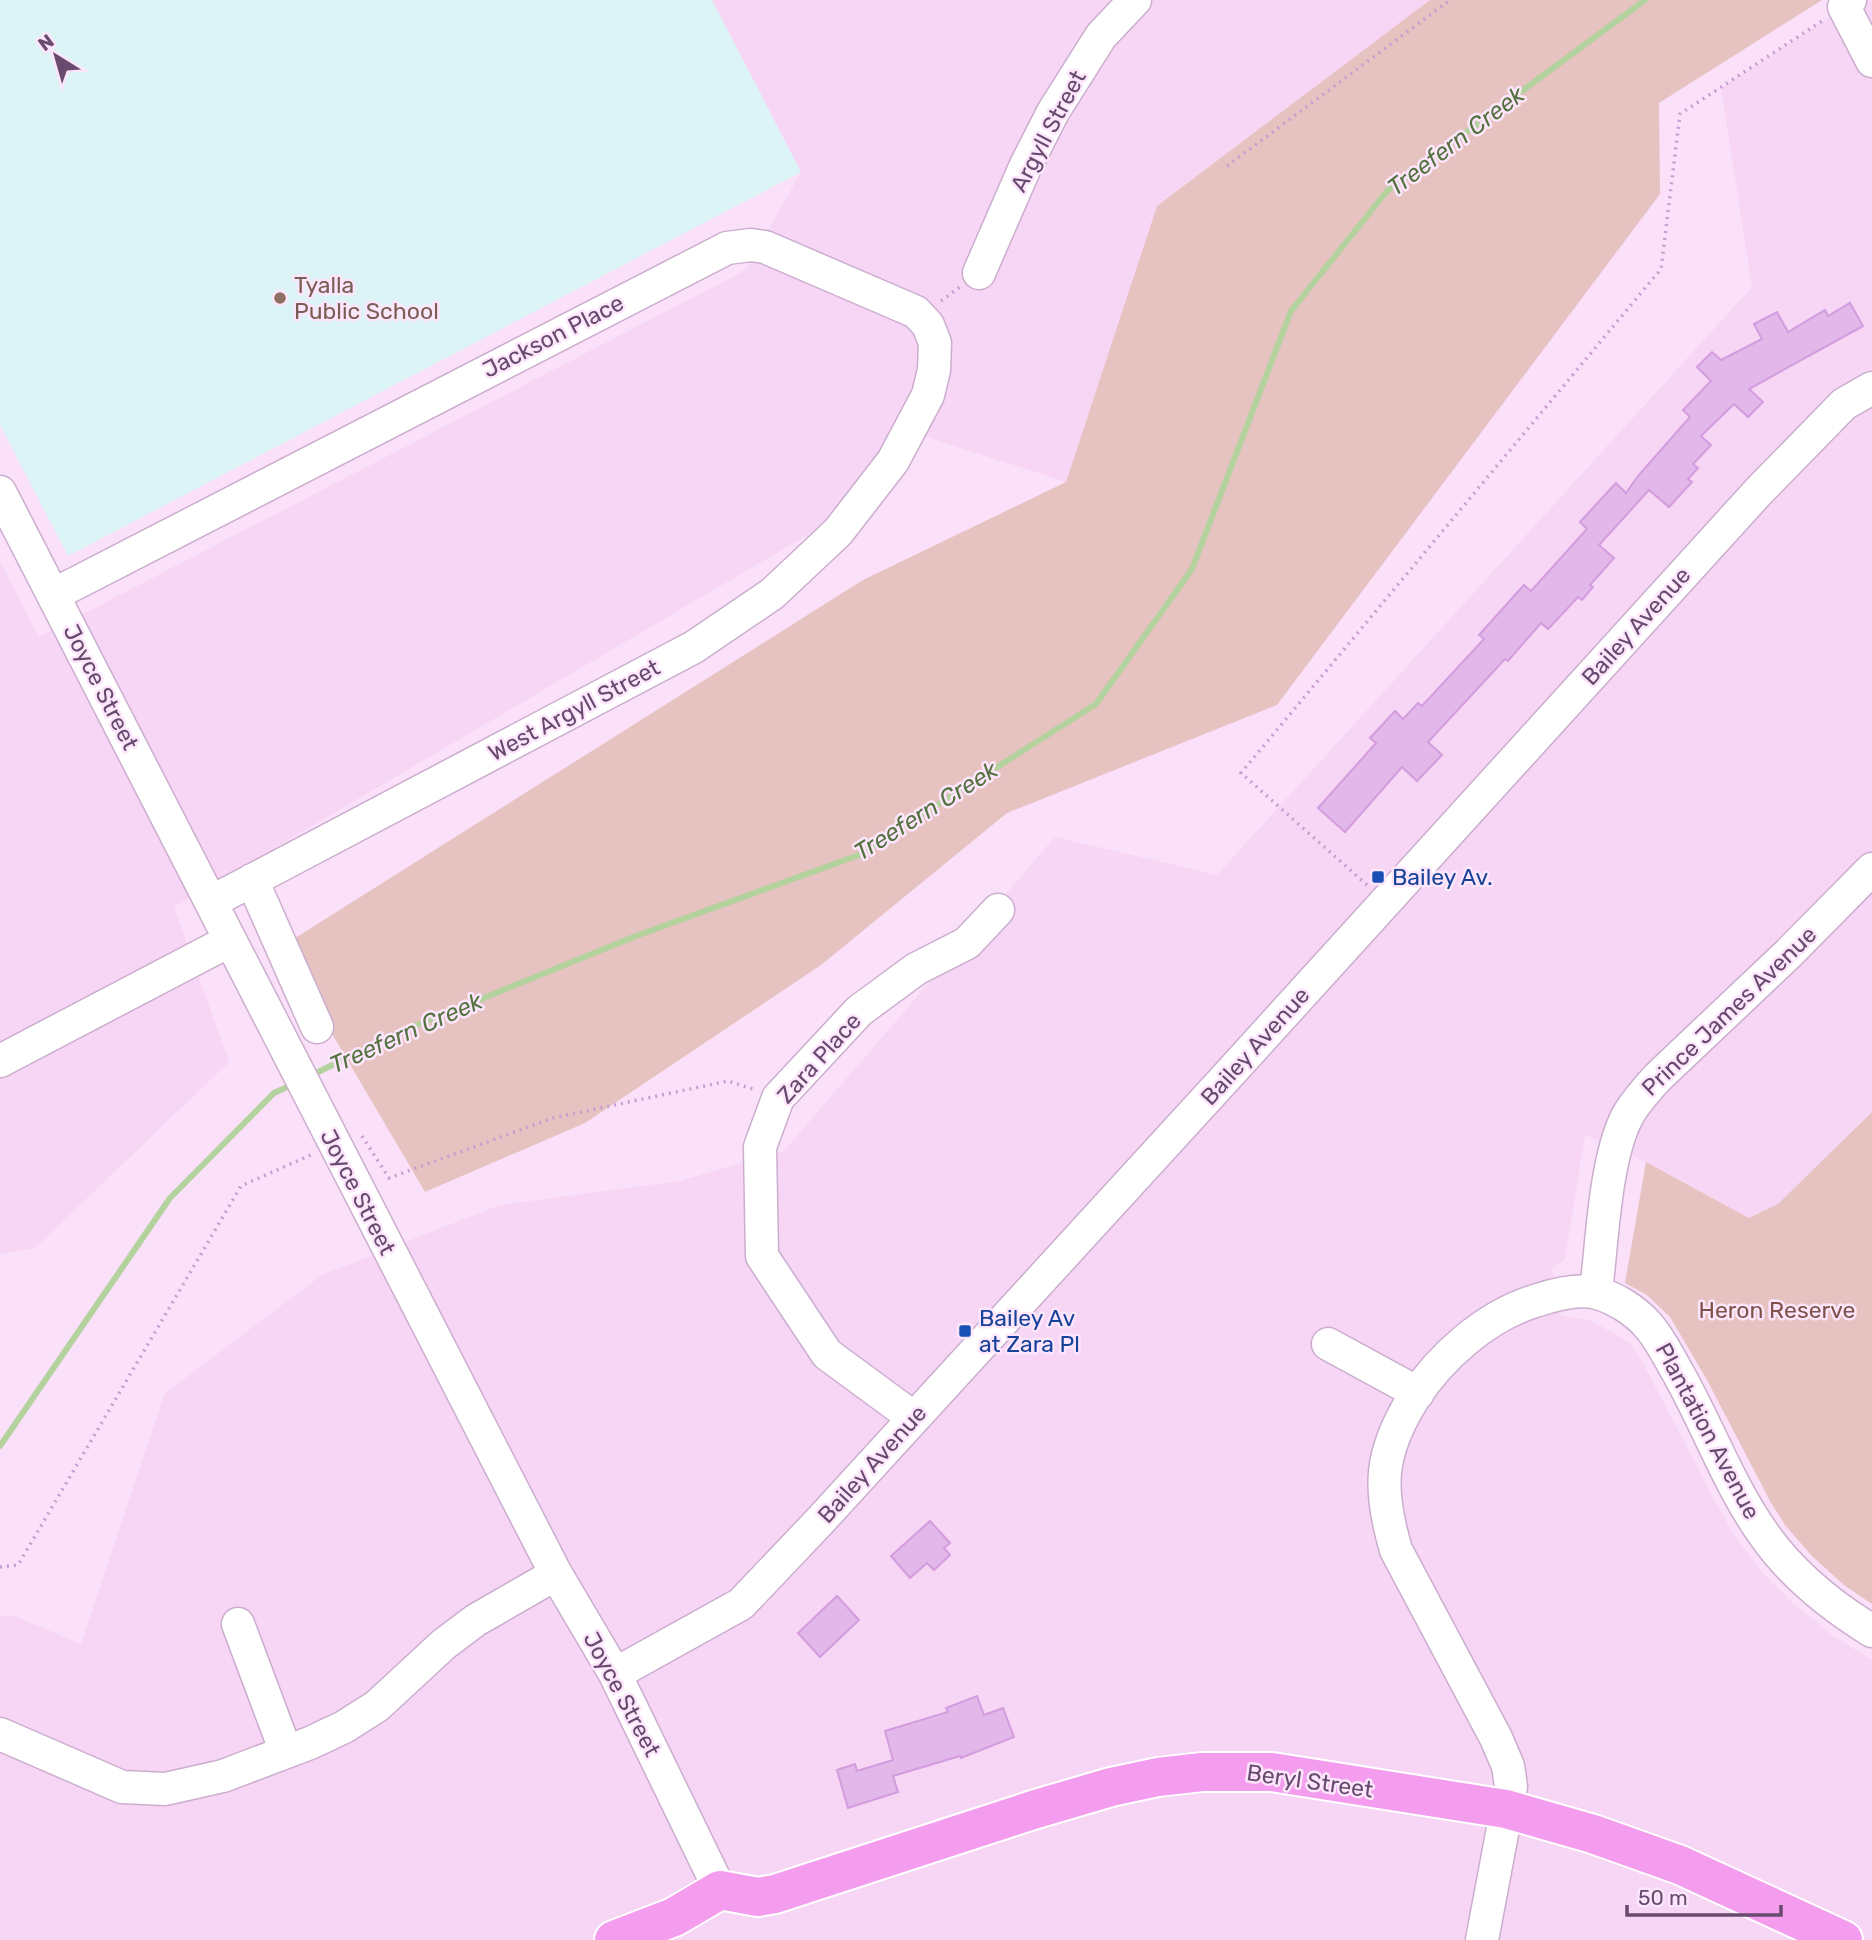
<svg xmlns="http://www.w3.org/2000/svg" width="1872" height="1940" font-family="Rubik,sans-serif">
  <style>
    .residential { fill: #f6d5f5 }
    .education { fill: #ddf4f6 }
    .green { fill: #e6c2c1 }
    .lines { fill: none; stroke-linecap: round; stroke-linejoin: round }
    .stream { stroke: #b3d29e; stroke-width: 6 }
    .building { fill: #e2b8ea; stroke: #d39cde; stroke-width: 2 }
    .minor-casing { stroke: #cbaece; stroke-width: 35 }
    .major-casing { stroke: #fff; stroke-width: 42 }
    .path { stroke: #c89ed1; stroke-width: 3.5; stroke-dasharray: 2 5; stroke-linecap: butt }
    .minor { stroke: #fff; stroke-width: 32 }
    .major { stroke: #f49dee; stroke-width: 38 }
    .education-dot { fill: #8d6e63; stroke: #fde6fc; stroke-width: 2.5 }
    .transit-dot { fill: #1a4fb4; stroke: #fde6fc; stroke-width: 2.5 }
    .labels { text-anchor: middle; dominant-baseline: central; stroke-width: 5; stroke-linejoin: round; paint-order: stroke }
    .street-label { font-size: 23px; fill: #674a6e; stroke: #fde6fc }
    .education-label { font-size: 23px; fill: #785e54; stroke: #fde6fc; text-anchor: start }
    .transit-label { font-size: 23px; fill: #164399; stroke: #fde6fc; text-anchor: start }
    .park-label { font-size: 23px; fill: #7e5149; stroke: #fde6fc }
    .water-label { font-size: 24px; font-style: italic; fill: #547340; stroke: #fde6fc }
  </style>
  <rect width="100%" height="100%" fill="#fae0f8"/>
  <path class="residential" d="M712 0H1430L1157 206 1066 482 924 436 819 528 174 907 229 1062 35 1248 0 1254V562L39 637 746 270 801 172Z
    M1856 0H1872V1112L1778 1204 1749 1218 1646 1162 1585 1135 1565 1259 1552 1269 1561 1316 1590 1320 1630 1343 1643 1363 1710 1492 1733 1533 1762 1572 1794 1604 1833 1636 1872 1660V1940H0V1616H14L81 1644 165 1393 322 1275 500 1205 680 1181 784 1151 1055 837 1217 875 1752 287 1721 88Z"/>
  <path class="education" d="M0 0H712L801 172 68 556 0 425Z"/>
  <path class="green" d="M1430 0H1822L1659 103 1660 194 1277 705 1007 813 821 965 585 1123 425 1192 281 947 863 580 1066 482 1157 206Z
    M1872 1112V1604L1844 1585 1811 1555 1785 1525 1770 1501 1707 1380 1670 1317 1647 1295 1625 1283 1646 1162 1749 1218 1778 1204Z"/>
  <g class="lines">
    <path class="stream" d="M310 1076 400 1032 636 936 859 855 1096 704 1192 569 1291 311 1387 191 1645 0
      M0 1446 170 1198 274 1093 294 1084"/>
  </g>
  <path class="building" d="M1850 303 1863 326 1749 389 1763 402 1748 417 1734 404 1701 436 1711 445 1693 464 1698 468 1688 479 1692 482 1669 507 1649 490 1599 545 1614 558 1590 585 1593 587 1582 600 1578 597 1548 629 1541 623 1508 661 1505 659 1428 742 1442 755 1417 781 1402 767 1345 832 1318 808 1376 743 1370 738 1395 711 1403 719 1418 703 1422 706 1484 639 1479 635 1524 585 1531 591 1587 529 1580 522 1616 483 1626 493 1638 476 1690 417 1683 410 1711 381 1697 367 1712 352 1721 360 1762 339 1754 324 1777 312 1788 332 1825 310 1828 316Z
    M930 1521 950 1543 944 1548 950 1555 934 1570 927 1563 910 1578 891 1556Z
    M837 1596 859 1620 820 1657 798 1633Z
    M977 1696 984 1715 1003 1708 1014 1737 961 1758 960 1756 893 1776 898 1792 848 1808 837 1770 855 1764 857 1771 893 1760 885 1731 948 1712 946 1708Z"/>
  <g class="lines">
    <defs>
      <path id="minor" d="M1850 0 1844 7 1872 61
        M979 273 1026 165 1053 112 1101 36 1135 0
        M0 492 556 1574 615 1674 720 1890
        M53 595 727 248 751 245 765 247 916 312 928 325 935 343 934 370 928 395 893 461 838 532 772 594 694 647 211 902
        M252 880 317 1027
        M0 1061 229 941
        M1596 1292C1602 1243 1605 1157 1628 1115 1636 1101 1647 1089 1658 1077L1788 954 1872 869
        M1328 1344 1418 1393
        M914 1418 827 1354 762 1256 760 1147 778 1098 859 1011 916 969 967 943 998 910
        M238 1624 286 1752
        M615 1674 741 1604 819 1522 1231 1072 1758 492 1844 404 1872 388
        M0 1734 122 1787 165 1789 223 1776 310 1743 344 1727 377 1706 444 1644 476 1620 556 1574
        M1482 1940 1511 1786 1508 1766 1496 1738 1396 1550C1378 1489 1379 1454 1413 1399 1440 1357 1486 1316 1535 1301 1553 1295 1579 1288 1597 1293 1615 1298 1634 1310 1646 1323 1660 1338 1668 1356 1678 1373 1708 1426 1729 1486 1765 1536 1792 1574 1833 1607 1872 1631"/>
      <path id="major" d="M614 1940 674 1917 720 1890 758 1897 775 1894 1036 1809 1111 1787 1158 1777 1202 1772H1272L1506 1809 1593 1834 1680 1865 1843 1940"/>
    </defs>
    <use href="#minor" class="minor-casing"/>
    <use href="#major" class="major-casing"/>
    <path class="path" d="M1227 166 1450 0
      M941 301 960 287
      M1367 885 1241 773 1661 269 1680 114 1822 21
      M362 1136 389 1178 553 1118 728 1081 753 1089
      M0 1567 18 1565 241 1186 313 1154"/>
    <use href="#minor" class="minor"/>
    <use href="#major" class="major"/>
  </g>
  <circle class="education-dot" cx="280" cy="298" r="7"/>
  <g class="transit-dot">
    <rect x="1371" y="870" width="14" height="14" rx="3.5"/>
    <rect x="958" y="1324" width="14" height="14" rx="3.5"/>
  </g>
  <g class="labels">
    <g class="street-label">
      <text transform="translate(1048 131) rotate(-62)">Argyll Street</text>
      <text transform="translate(553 336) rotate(-27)">Jackson Place</text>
      <text transform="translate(1636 626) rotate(-48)">Bailey Avenue</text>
      <text transform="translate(101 687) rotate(63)">Joyce Street</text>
      <text transform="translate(574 710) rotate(-28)">West Argyll Street</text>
      <text transform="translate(1729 1011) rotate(-44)">Prince James Avenue</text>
      <text transform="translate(1255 1046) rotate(-48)">Bailey Avenue</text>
      <text transform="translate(819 1058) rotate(-48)">Zara Place</text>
      <text transform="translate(358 1192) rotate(63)">Joyce Street</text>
      <text transform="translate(1708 1431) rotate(62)">Plantation Avenue</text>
      <text transform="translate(872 1464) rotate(-48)">Bailey Avenue</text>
      <text transform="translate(622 1694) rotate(62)">Joyce Street</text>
      <text transform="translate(1310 1781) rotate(8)">Beryl Street</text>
    </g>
    <g class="education-label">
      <text x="294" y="285">Tyalla<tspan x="294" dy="26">Public School</tspan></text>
    </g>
    <g class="transit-label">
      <text x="1392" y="877">Bailey Av.</text>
      <text x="979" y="1318">Bailey Av<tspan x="979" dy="26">at Zara Pl</tspan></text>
    </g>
    <g class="park-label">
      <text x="1777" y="1310">Heron Reserve</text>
    </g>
    <g class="water-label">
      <text transform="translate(1456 141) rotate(-37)">Treefern Creek</text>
      <text transform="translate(926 811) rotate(-32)">Treefern Creek</text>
      <text transform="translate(406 1033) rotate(-24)">Treefern Creek</text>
    </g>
  </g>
  <g transform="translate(56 56) rotate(323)" stroke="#fde6fc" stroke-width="5" paint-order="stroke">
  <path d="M0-5L12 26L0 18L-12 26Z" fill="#674a6e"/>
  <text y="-10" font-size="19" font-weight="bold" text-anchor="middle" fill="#674a6e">N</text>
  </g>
  <path d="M1627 1905v10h154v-10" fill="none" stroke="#674a6e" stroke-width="3.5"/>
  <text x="1638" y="1905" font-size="21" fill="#674a6e" stroke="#fde6fc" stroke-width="5" paint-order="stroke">50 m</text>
</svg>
